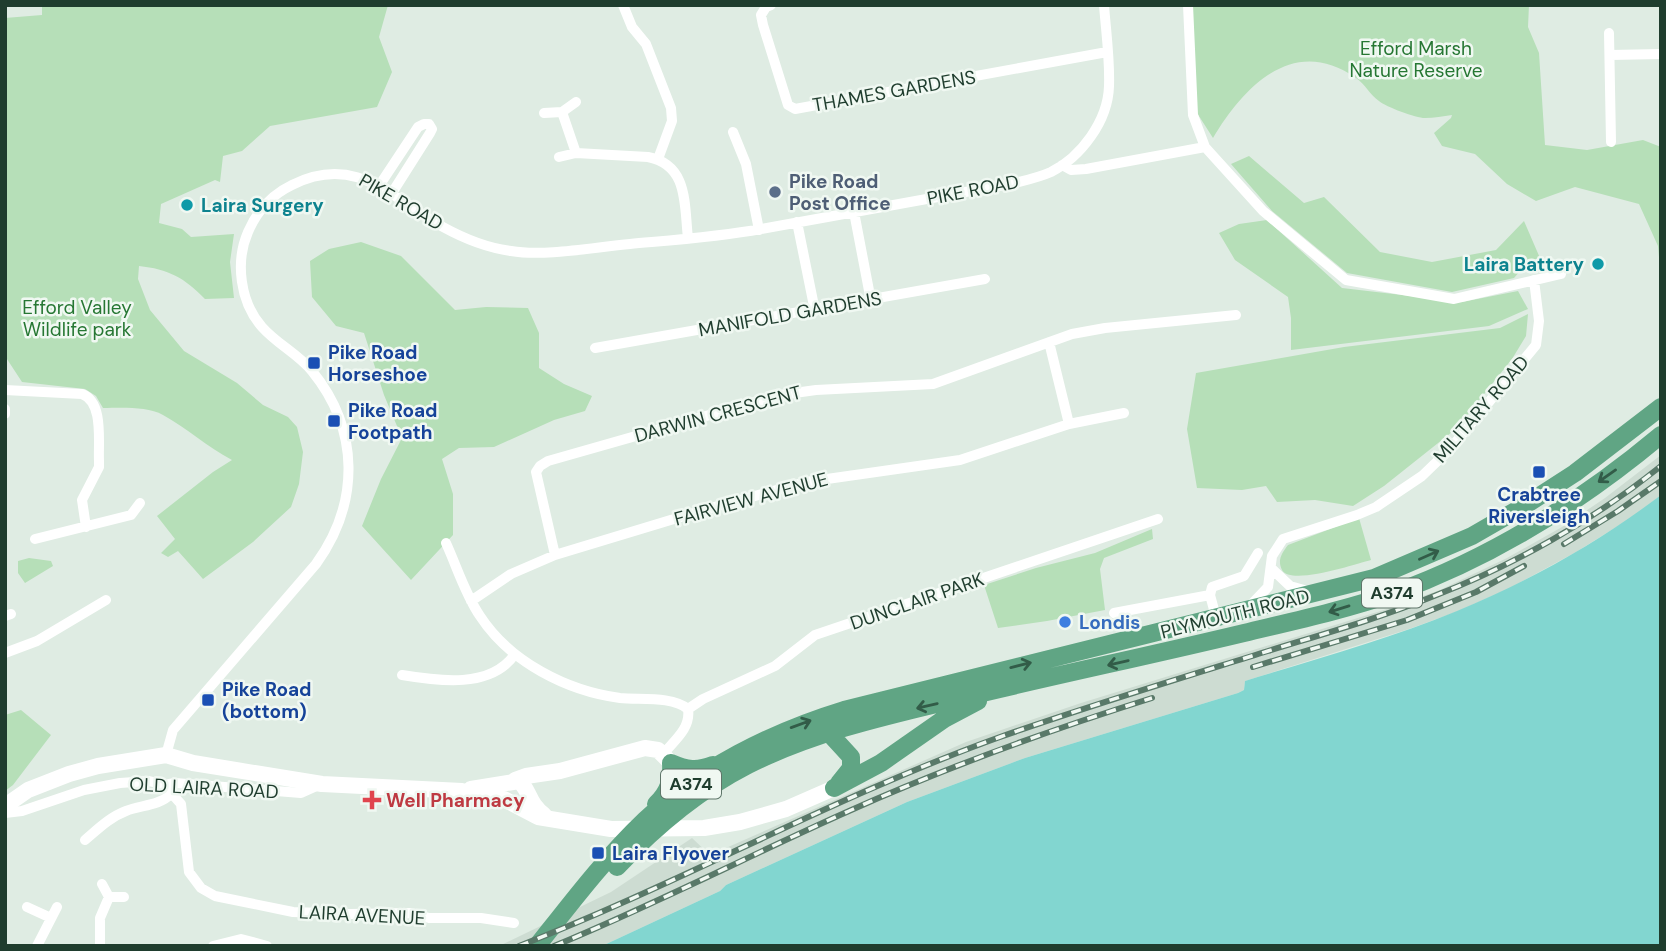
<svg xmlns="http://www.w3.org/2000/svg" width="1666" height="951" font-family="'DM Sans',sans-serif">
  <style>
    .built { fill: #cddcd2 }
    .green { fill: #b6dfb8 }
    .water { fill: #82d6d0 }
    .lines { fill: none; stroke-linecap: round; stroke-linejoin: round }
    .street { stroke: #fff; stroke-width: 10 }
    .secondary { stroke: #fff; stroke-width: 16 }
    .primary { stroke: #60a584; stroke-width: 18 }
    .rail-casing { stroke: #597969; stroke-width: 6 }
    .rail { stroke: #f0f8f2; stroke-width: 3.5; stroke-dasharray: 10; stroke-linecap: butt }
    .oneway { stroke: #325c48 }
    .service-dot { fill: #5c6f8a; stroke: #f0f8f2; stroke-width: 2.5 }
    .culture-dot { fill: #0f9aa8; stroke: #f0f8f2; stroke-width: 2.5 }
    .transit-dot { fill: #1a4fb4; stroke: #f0f8f2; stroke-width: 2.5 }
    .shop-dot { fill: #3f7fe0; stroke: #f0f8f2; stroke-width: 2.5 }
    .health-dot { fill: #e0444e; stroke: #f0f8f2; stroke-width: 2.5 }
    .labels { text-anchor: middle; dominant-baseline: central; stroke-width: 5; stroke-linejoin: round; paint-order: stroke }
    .shield { fill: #f0f8f2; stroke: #5e7569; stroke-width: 2 }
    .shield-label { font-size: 18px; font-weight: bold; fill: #1f3d2e }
    .park-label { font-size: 19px; fill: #267733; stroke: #f0f8f2 }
    .street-label { font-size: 19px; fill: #1f3d2e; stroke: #f0f8f2 }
    .service-label { font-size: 19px; font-weight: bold; fill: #4e5e75; stroke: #f0f8f2; text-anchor: start }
    .culture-label { font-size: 19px; font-weight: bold; fill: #0d838f; stroke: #f0f8f2; text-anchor: start }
    .transit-label { font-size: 19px; font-weight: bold; fill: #164399; stroke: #f0f8f2; text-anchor: start }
    .shop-label { font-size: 19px; font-weight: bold; fill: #366cbe; stroke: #f0f8f2; text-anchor: start }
    .health-label { font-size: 19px; font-weight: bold; fill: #be3a42; stroke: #f0f8f2; text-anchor: start }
  </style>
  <rect width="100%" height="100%" fill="#dfece3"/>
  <path class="built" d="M1661 455V495L1634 516 1576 552 1510 588 1456 612 1409 629 1245 681 1244 690 1238 693 1025 758 907 802 726 885 720 891 602 946H499L611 892 692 838 710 855 966 742 1081 703 1387 609 1440 590 1507 558 1562 527 1605 498Z"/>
  <path class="green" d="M42 5H388L379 37 392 72 377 107 270 126 242 151 223 156 220 182 215 180 161 204 159 223 182 229 191 237 234 234 230 262 234 298 205 299C185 278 168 269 139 266L138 279 150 310 184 351 237 383 263 405 288 417 297 427 303 452 299 484 291 507 253 542 203 579 178 551 168 557 161 553 175 539 157 516 213 472 232 460C207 447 187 428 163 415 147 406 121 408 103 408L96 396 85 389 22 382 5 356V18L42 15Z
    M1191 5H1529L1528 27 1539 53 1545 145 1587 150 1643 140 1661 147V279L1658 246 1639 204 1575 187 1536 201 1507 184 1475 154 1442 146 1434 133 1451 118 1452 115C1443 116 1434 118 1425 118 1416 118 1386 107 1379 101 1370 95 1365 84 1356 78 1294 34 1244 86 1213 138L1197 113Z
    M1249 156 1304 203 1324 197 1380 252 1432 262 1496 250 1524 221 1543 265 1520 271 1514 278 1452 292 1347 273 1272 211 1231 164Z
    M1267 220 1342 288 1462 302 1518 291 1528 309 1489 326 1291 350V318L1288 297 1235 260 1219 233 1239 224Z
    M361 242 401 256 455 310 486 307 528 308 539 333V368L564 384 592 396 585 411 554 420 494 447 459 448 442 459 453 494V535L411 580 362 526 381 479 402 438 384 395 364 333 336 326 312 297 310 261 329 249Z
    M1528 314 1526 336 1512 359 1457 428 1384 486 1353 506 1315 500 1277 502 1266 486 1242 490 1197 488 1187 429 1196 373 1344 347 1500 328Z
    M1359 518 1371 560C1355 564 1291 586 1282 570 1277 560 1282 553 1288 545Z
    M1152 529 1153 539 1104 558 1100 569 1105 610 1047 621 998 628 984 585 1036 568 1095 553Z
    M29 558 51 561 53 566 25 583 18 573V561Z
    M21 710 51 735 13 785 5 791V715Z"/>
  <path class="water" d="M1661 495V946H602L720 891 726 885 907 802 1025 758 1238 693 1244 690 1245 681C1316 659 1389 639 1457 611 1530 581 1599 542 1661 495Z"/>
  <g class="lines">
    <path class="street" d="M623 5 632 27 646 44 671 108 672 121 658 159
      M771 5 766 7 761 15 763 25 788 105 795 109 1107 52
      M1188 5 1193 115 1205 147 1263 211 1346 280 1454 299 1561 274
      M1609 33 1611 142
      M1610 55 1661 54
      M562 112 576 153 648 157C689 165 684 205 688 238
      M544 113 562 112 576 102
      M733 132 746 164 759 230
      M559 157 576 153
      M1062 165 1071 170 1086 169 1205 147
      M379 186 418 127 424 124H429L432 129 430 133 392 193
      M854 212 871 301
      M797 222 815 311
      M1049 342 1069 424
      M595 348 985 279
      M5 390 82 394C104 402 98 442 99 461V467L82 500 86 527
      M5 409V414
      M35 539 131 515 140 503
      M446 543C457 567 465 594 480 616 510 662 567 691 620 698 641 700 672 696 688 709 691 728 675 740 663 754
      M555 555 536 472 540 466 548 461 780 395 816 390 933 384 1072 334 1105 328 1236 315
      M1272 569 1290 586 1311 592
      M471 601 511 574 555 555 707 509 806 482 960 460 1069 424 1124 413
      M1249 607 1268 587 1272 556 1283 539 1357 515 1376 507 1422 476 1451 448 1536 345 1539 321 1534 280
      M1114 613 1210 595
      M5 616 11 614
      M1216 617 1210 595 1212 587 1244 576 1258 553
      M5 653 37 641 106 600
      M402 675C438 681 491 689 515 654
      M688 709 703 699 775 666 815 635 1158 519
      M166 755 173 730 316 564C360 503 360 430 312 371 298 354 277 344 262 327 240 302 235 262 248 232 257 211 271 195 292 185 356 153 392 198 443 227 463 238 488 248 511 251 545 257 595 247 630 244 674 240 718 237 761 229 846 214 930 198 1015 183 1027 180 1040 177 1051 172 1081 157 1108 121 1109 86 1110 59 1106 32 1104 5
      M164 785 181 804 189 872 201 888 215 896 293 912 350 914 410 913 429 918H481L514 923
      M5 813 22 811 84 790 120 783 149 781 164 785 175 783 301 793 321 784
      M85 840C98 829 110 817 126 811 141 805 159 806 171 794
      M102 884 109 897H124
      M27 907 51 918
      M37 946 57 907
      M100 946V918L109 897
      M213 946 241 939 267 946"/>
    <path class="secondary" d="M515 780 526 776 560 771 645 748 658 750 671 763
      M471 789 519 781C530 790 528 803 544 815
      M5 806 28 790 69 774 98 766 166 755 193 763 322 784 462 791 504 799 538 817 611 829 704 828 740 822 786 809 834 788"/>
    <path class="primary" d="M829 733 851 757V768L839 783
      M834 788 881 763 944 719 978 701
      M656 804C669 792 672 780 671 763 687 770 697 771 713 765
      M617 867C655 827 699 790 748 765 814 732 886 716 957 699 1052 676 1148 656 1244 633 1294 621 1345 610 1394 593 1491 558 1582 501 1661 435
      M537 946C571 903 605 858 645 820 700 768 772 732 844 710L1374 578 1472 536 1524 506 1575 473 1661 407"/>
    <defs>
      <path id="rail" d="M1564 544 1618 511 1661 481
        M1253 667 1407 620 1476 592 1524 566
        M519 946C682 883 835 796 1000 737 1088 706 1178 679 1268 651 1323 634 1380 618 1434 596 1514 565 1594 520 1661 466
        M554 946C654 905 750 855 849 811 947 767 1050 730 1152 698"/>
    </defs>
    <use href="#rail" class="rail-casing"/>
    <use href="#rail" class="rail"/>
  </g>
  <defs><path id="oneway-shaft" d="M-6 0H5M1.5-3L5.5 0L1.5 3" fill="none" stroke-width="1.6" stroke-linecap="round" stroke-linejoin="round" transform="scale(1.75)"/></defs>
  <g class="oneway">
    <use href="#oneway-shaft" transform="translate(1607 476) rotate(145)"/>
    <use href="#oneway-shaft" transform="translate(1429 555) rotate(-24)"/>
    <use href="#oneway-shaft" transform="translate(1339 609) rotate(163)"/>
    <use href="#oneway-shaft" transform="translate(1118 663) rotate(167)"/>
    <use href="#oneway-shaft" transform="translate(1021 665) rotate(-14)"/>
    <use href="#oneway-shaft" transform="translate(927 706) rotate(167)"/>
    <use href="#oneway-shaft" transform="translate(801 724) rotate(-20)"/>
  </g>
  <circle class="service-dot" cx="775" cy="192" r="7"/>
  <g class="culture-dot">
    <circle cx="187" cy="205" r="7"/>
    <circle cx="1598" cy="264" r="7"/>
  </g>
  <g class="transit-dot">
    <rect x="307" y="356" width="14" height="14" rx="3.5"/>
    <rect x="327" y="414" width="14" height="14" rx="3.5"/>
    <rect x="1532" y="465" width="14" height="14" rx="3.5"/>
    <rect x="201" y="693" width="14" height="14" rx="3.5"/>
    <rect x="591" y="846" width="14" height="14" rx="3.5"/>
  </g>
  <circle class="shop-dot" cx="1065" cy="622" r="7"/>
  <path class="health-dot" d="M368.5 789.5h7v7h7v7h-7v7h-7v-7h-7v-7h7z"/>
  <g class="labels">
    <g class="shield">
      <rect x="1362" y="578.5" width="60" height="29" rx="5"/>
      <rect x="661" y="769.5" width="60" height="29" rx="5"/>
    </g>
    <g class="shield-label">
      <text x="1392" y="593">A374</text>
      <text x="691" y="784">A374</text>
    </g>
    <g class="park-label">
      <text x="1416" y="48">Efford Marsh<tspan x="1416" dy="22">Nature Reserve</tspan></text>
      <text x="77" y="307">Efford Valley<tspan x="77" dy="22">Wildlife park</tspan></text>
    </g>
    <g class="street-label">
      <text transform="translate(894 91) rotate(-10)">THAMES GARDENS</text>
      <text transform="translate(973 190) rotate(-11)">PIKE ROAD</text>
      <text transform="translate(401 202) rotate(30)">PIKE ROAD</text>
      <text transform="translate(790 314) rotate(-10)">MANIFOLD GARDENS</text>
      <text transform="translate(1481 409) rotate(-49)">MILITARY ROAD</text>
      <text transform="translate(718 414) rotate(-15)">DARWIN CRESCENT</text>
      <text transform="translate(751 499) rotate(-15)">FAIRVIEW AVENUE</text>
      <text transform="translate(917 601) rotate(-19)">DUNCLAIR PARK</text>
      <text transform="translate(1235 614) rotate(-14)">PLYMOUTH ROAD</text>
      <text transform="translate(204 788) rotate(3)">OLD LAIRA ROAD</text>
      <text transform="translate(362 915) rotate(3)">LAIRA AVENUE</text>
    </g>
    <g class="service-label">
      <text x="789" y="181">Pike Road<tspan x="789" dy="22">Post Office</tspan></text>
    </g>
    <g class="culture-label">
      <text x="201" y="205">Laira Surgery</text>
      <text x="1584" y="264" text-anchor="end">Laira Battery</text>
    </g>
    <g class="transit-label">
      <text x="328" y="352">Pike Road<tspan x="328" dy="22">Horseshoe</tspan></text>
      <text x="348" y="410">Pike Road<tspan x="348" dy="22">Footpath</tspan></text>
      <text x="1539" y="494" text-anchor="middle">Crabtree<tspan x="1539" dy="22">Riversleigh</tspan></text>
      <text x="222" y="689">Pike Road<tspan x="222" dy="22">(bottom)</tspan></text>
      <text x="612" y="853">Laira Flyover</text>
    </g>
    <g class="shop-label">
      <text x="1079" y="622">Londis</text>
    </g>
    <g class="health-label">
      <text x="386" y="800">Well Pharmacy</text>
    </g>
  </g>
  <rect width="1666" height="951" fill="none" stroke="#1f3d2e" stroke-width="14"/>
</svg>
